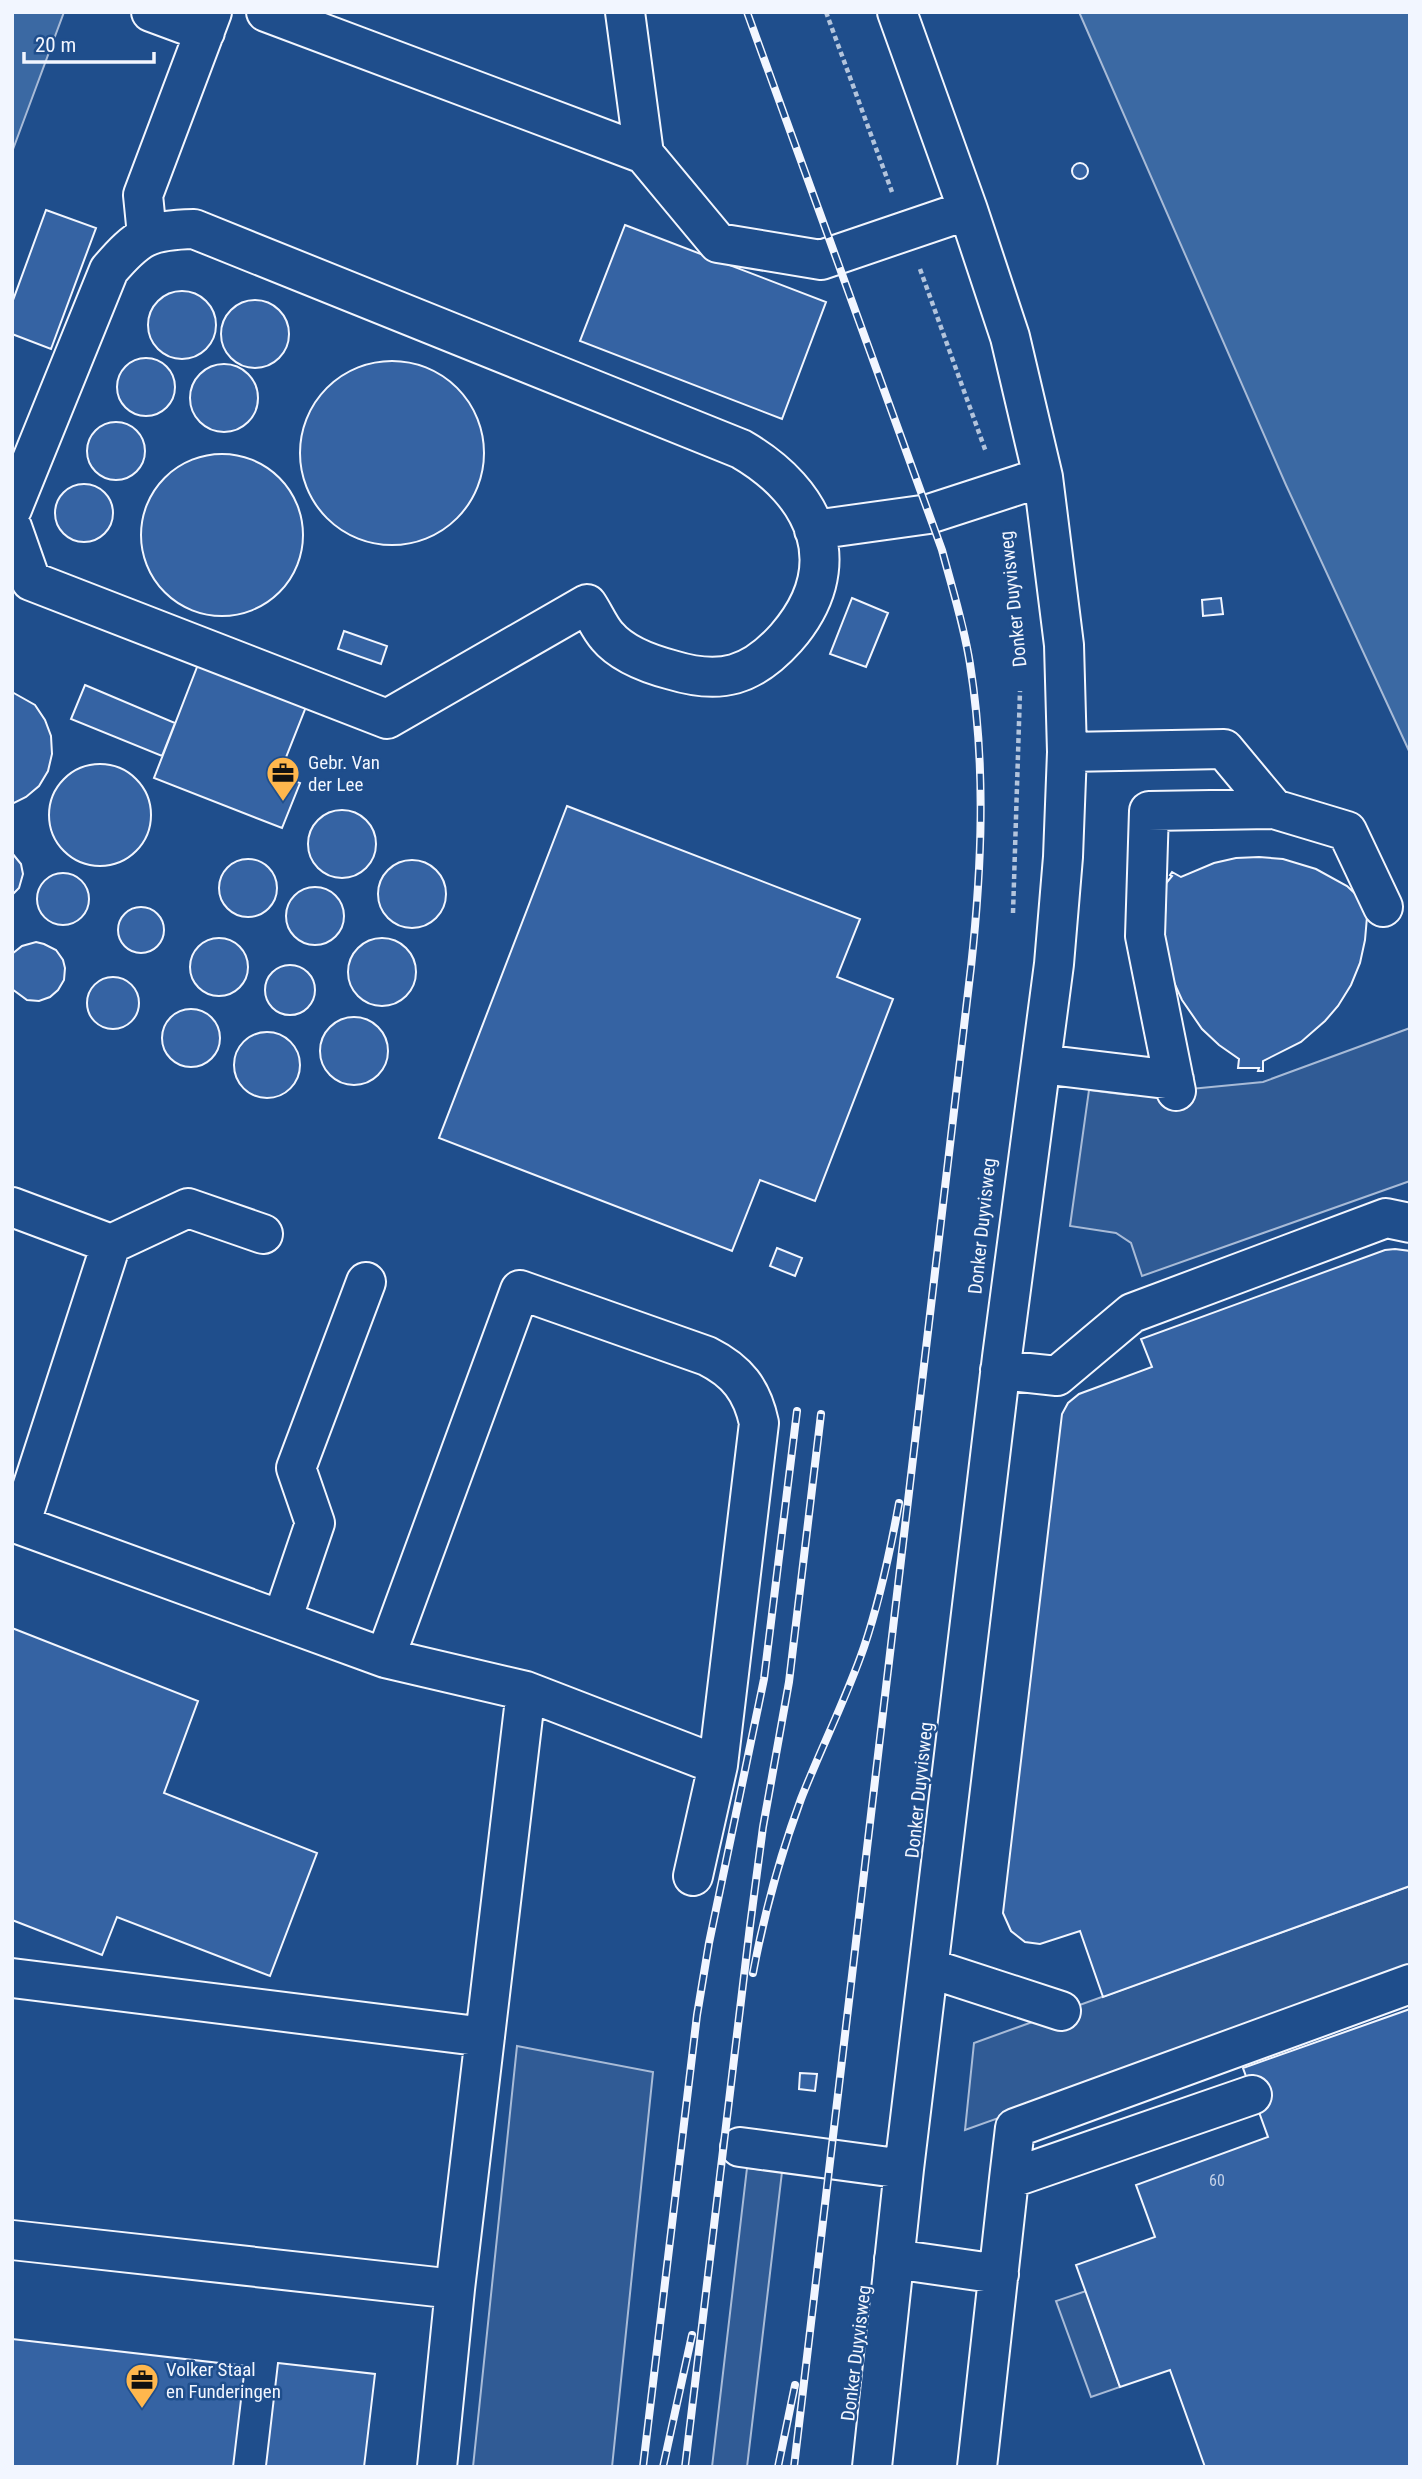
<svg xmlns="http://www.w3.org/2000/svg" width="1422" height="2479" font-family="'Roboto Condensed',sans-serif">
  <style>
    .parking { fill: #305b95; stroke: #a8bbd7; stroke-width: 2 }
    .water { fill: #3b69a3; stroke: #a8bbd7; stroke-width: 2 }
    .building { fill: #3563a3; stroke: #f2f6ff; stroke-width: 2 }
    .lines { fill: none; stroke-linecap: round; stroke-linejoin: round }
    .minor-casing { stroke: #f2f6ff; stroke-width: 42 }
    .path { stroke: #b3c4dc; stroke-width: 4.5; stroke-dasharray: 5 3.5; stroke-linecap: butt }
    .minor { stroke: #1f4e8c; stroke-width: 38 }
    .rail-casing { stroke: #f2f6ff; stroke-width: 8 }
    .rail { stroke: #1f4e8c; stroke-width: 5; stroke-dasharray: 16; stroke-linecap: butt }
    .labels { text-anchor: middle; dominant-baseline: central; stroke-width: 5; stroke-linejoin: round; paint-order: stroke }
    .number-label { font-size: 16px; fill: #c3d1e8 }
    .street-label { font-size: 19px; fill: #f2f6ff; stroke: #1f4e8c }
    .poi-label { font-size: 19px; fill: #f2f6ff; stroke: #1f4e8c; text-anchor: start }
  </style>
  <rect width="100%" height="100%" fill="#1f4e8c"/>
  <path class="parking" d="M1410 1028V1181L1142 1276 1131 1243 1116 1233 1070 1226 1089 1090 1128 1095 1263 1082Z
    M1410 1886V1970L965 2130 974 2043Z
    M517 2046 653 2072 612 2467H473Z
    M747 2168 782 2172 747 2467H712Z
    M1086 2291 1120 2387 1091 2397 1056 2301Z"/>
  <path class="water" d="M12 12H64L12 152Z
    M1079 12H1410V753L1286 485Z"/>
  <path class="building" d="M1072 171a8 8 0 1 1 16 0a8 8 0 1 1-16 0Z
    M46 210 96 228 51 349 12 334V303Z
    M625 225 826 302 782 419 580 341Z
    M148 325a34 34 0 1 1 68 0a34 34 0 1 1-68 0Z
    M221 334a34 34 0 1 1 68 0a34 34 0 1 1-68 0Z
    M117 387a29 29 0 1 1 58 0a29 29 0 1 1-58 0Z
    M300 453a92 92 0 1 1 184 0a92 92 0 1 1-184 0Z
    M190 398a34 34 0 1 1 68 0a34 34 0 1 1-68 0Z
    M87 451a29 29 0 1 1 58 0a29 29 0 1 1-58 0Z
    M141 535a81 81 0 1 1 162 0a81 81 0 1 1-162 0Z
    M55 513a29 29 0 1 1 58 0a29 29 0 1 1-58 0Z
    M852 598 888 613 866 667 830 654Z
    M1221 598 1223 614 1203 616 1202 600Z
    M211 631 319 674 279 775 300 783 282 828 154 778Z
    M344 631 387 646 381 664 338 649Z
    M85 685 175 723 162 756 71 719Z
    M12 692 35 705 45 720 51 736 52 754 48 771 39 786 26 797 12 804Z
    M49 815a51 51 0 1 1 102 0a51 51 0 1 1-102 0Z
    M567 806 860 919 837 977 893 999 815 1201 760 1180 732 1251 439 1138Z
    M308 844a34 34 0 1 1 68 0a34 34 0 1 1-68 0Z
    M12 853 21 864 23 874 19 888 12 895Z
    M1259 857 1283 859 1316 869 1347 886 1376 913 1367 917 1365 940 1360 963 1351 985 1338 1006 1325 1021 1301 1042 1263 1061V1071H1258L1259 1068H1238L1239 1059 1219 1045 1202 1029 1182 1000 1172 978 1164 933 1166 897 1159 892 1172 876 1170 875 1172 872 1181 877 1214 863 1236 858Z
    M219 888a29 29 0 1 1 58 0a29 29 0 1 1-58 0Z
    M378 894a34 34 0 1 1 68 0a34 34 0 1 1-68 0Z
    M37 899a26 26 0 1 1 52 0a26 26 0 1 1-52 0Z
    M286 916a29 29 0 1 1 58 0a29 29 0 1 1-58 0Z
    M118 930a23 23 0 1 1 46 0a23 23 0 1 1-46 0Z
    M348 972a34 34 0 1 1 68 0a34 34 0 1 1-68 0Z
    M190 967a29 29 0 1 1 58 0a29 29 0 1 1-58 0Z
    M36 942 44 944 56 950 63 960 65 968 64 980 58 990 50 997 39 1001 27 1000 12 989V954L22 946Z
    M265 990a25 25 0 1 1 50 0a25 25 0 1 1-50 0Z
    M87 1003a26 26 0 1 1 52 0a26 26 0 1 1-52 0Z
    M162 1038a29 29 0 1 1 58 0a29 29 0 1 1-58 0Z
    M320 1051a34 34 0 1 1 68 0a34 34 0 1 1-68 0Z
    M234 1065a33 33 0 1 1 66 0a33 33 0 1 1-66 0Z
    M777 1248 802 1258 795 1276 770 1266Z
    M1395 1249 1410 1251V1886L1103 1997 1080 1931 1040 1944 1025 1942 1011 1931 1003 1913 1062 1414 1068 1403 1079 1394 1152 1367 1141 1339 1385 1250Z
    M12 1628 198 1701 164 1793 317 1853 270 1976 117 1917 102 1955 12 1920Z
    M1410 2009V2467H1205L1170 2370 1120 2387 1076 2265 1155 2237 1136 2185 1268 2137 1243 2068Z
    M800 2073 817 2074 815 2091 799 2089Z
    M12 2339 245 2366 233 2467H12Z
    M278 2363 375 2374 364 2467 266 2466Z"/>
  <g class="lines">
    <defs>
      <path id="minor" d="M151 12 205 32
        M266 12 644 154 718 243 821 260 968 210
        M625 12 644 154
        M147 235 143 195 212 12
        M12 509 109 270C138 236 149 230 194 229L741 449C817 493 849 566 786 638 752 676 721 685 672 670 649 664 622 654 607 636 599 627 594 614 587 604L387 719 31 581 12 527
        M814 530 929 514 1043 477
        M1067 752 1224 749 1274 809
        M1041 1064 1174 1080
        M1176 1091 1145 936 1149 811 1274 809 1347 831 1383 907
        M12 1207 111 1244
        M1000 1370 1057 1376 1132 1313 1386 1218 1410 1223
        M12 1522 385 1658 526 1691 718 1765
        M20 1525 111 1244 188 1208 263 1234
        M282 1620 315 1523 296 1468 366 1282
        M385 1658 520 1290 707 1356C737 1371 752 1390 759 1423L718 1765 693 1876
        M929 1968 1061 2011
        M12 1978 485 2037
        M740 2147 904 2169
        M1009 2179 1015 2128 1410 1984
        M12 2240 455 2289
        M894 2259 999 2274
        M437 2467 455 2289 526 1691
        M872 2467 904 2169 1002 1357 1054 964 1063 857 1067 752 1064 645 1043 477 1010 337 968 210 897 12
        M977 2467 1009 2179 1252 2095"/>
    </defs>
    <use href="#minor" class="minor-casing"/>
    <path class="path" d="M826 12 892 192
      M920 269 986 452
      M1013 913 1020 691"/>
    <use href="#minor" class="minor"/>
    <defs>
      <path id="rail" d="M747 12 942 550C952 588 964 625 970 664 986 765 982 866 971 967L794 2467
        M753 1973C764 1914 780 1856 801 1799 821 1748 846 1699 864 1647 880 1600 890 1552 899 1503
        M643 2467 697 2015 709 1943 764 1679 797 1411
        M663 2467 692 2335
        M685 2467 750 1926 763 1827 789 1682 821 1414
        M778 2467 795 2385"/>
    </defs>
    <use href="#rail" class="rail-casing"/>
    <use href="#rail" class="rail"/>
  </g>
  <defs>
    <symbol id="office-pin" viewBox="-11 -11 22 30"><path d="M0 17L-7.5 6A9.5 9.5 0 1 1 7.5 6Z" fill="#ffb74d" stroke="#1f4e8c"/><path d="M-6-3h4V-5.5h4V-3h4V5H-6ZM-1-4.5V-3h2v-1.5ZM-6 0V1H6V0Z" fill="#111"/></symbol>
  </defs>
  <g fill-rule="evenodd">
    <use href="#office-pin" x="264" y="754" width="38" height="52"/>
    <use href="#office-pin" x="123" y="2361" width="38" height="52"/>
  </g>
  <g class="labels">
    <g class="number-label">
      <text x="1217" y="2180">60</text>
    </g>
    <g class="street-label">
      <text transform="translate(1013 599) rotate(-96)">Donker Duyvisweg</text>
      <text transform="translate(982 1226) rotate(-84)">Donker Duyvisweg</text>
      <text transform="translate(919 1790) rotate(-84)">Donker Duyvisweg</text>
      <text transform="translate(856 2353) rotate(-83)">Donker Duyvisweg</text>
    </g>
    <g class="poi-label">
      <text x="308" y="762">Gebr. Van<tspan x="308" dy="22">der Lee</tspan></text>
      <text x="166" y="2369">Volker Staal<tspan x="166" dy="22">en Funderingen</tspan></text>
    </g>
  </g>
  <rect width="1422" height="2479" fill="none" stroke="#f2f6ff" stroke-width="28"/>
  <path d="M24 52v10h130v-10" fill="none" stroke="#f2f6ff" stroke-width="3.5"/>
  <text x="35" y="52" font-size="21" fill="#f2f6ff" stroke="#1f4e8c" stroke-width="5" paint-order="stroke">20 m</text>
</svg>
